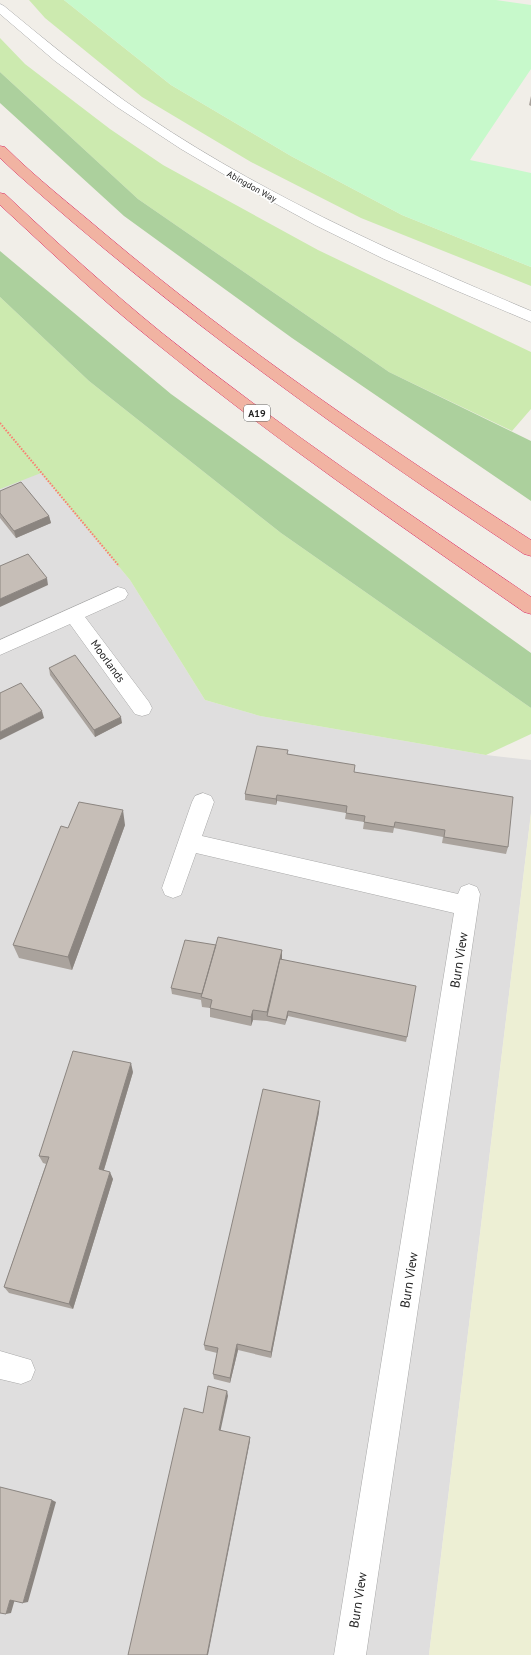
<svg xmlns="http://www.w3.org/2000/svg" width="531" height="1655" font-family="'PT Sans',sans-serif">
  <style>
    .residential { fill: #dfdede }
    .farmland { fill: #edefd4 }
    .grass { fill: #cceaaf }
    .forest { fill: #acd09d }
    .park { fill: #c7f9cb }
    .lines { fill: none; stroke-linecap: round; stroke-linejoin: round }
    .minor-casing { stroke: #a8a8a8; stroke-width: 1 }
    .tertiary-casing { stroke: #a8a8a8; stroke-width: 1 }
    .trunk-casing { stroke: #da2a66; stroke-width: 1 }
    .path { stroke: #f97f71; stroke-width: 2; stroke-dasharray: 1.5 1.5; stroke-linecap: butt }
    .minor { fill: #fff; fill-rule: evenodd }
    .tertiary { fill: #fff; fill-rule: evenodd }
    .trunk { fill: #f1b3a2; fill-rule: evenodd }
    .wall { fill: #aaa39d }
    .shaded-wall { fill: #8b8580 }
    .building { fill: #c6beb7; stroke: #8b8580 }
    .labels { text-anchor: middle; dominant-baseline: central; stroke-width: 3.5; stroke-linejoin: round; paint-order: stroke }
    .far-street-label { font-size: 9px; fill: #212121; stroke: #fff }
    .shield { fill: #fff; stroke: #646464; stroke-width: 1 }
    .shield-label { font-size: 10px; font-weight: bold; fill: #212121 }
    .street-label { font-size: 11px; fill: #212121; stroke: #fff }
    .near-street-label { font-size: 13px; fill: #212121; stroke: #fff }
  </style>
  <rect width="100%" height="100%" fill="#f1eee8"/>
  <path class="residential" d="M0 423 130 580 205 700 260 716 486 755 531 760V813L429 1655H0Z"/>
  <path class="farmland" d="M531 813V1655H429Z"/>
  <path class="grass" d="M29 0H64L171 85 291 156 402 215 531 267V286L361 218 251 162 142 97 45 18Z
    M0 38 25 64 110 129 163 165 318 250 531 352V409L512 431 389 372 138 199 0 72Z
    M0 297 89 381 281 533 531 708V734L486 755 260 716 205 700 130 580 41 473 0 489Z"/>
  <path class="forest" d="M0 72 138 199 389 372 531 441V501L292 338 124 216 0 103Z
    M0 251 171 394 531 653V708L281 533 89 381 0 297Z"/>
  <path class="park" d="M64 0H496L531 5V69L470 160 531 173V267L402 215 291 156 171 85Z"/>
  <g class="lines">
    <defs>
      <path id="minor" d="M118 587 125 589 128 594 125 599 85 617 149 702 152 708 149 714 142 716 135 714 70 624 0 655V640Z
        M203 793 211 796 214 802 202 836 458 894 461 887 469 884 477 887 480 894 366 1655H334L454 913 196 853 181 895 173 898 165 895 162 888 192 802 195 796Z
        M0 1351 31 1360 35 1370 31 1380 21 1384 0 1379Z"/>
      <path id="tertiary" d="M0 4 4 6C44 39 83 71 125 101 250 189 391 252 531 311V322L455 290 384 259 315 225 247 188 181 149 117 107 55 61 0 14Z"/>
      <path id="trunk" d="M0 146 5 147C36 178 71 205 105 234 239 347 384 445 531 540V556L524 554C347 437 174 314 15 172L0 158Z
        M0 193 5 194C56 242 108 289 162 333 280 428 407 512 531 597V614L524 612C398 524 271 437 152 340 99 298 50 251 0 205Z"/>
    </defs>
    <use href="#minor" class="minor-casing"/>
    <use href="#tertiary" class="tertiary-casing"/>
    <use href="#trunk" class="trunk-casing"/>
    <path class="path" d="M0 423 119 566"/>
    <use href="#minor" class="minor"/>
    <use href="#tertiary" class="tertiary"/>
    <use href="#trunk" class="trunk"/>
  </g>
  <path class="wall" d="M531 96V106L529 105Z
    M0 491 49 516 51 523 16 538 0 518Z
    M49 668 122 723 95 737 50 675Z
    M288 755 354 772 508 847 506 854 442 843 443 837 394 828 393 833 363 829 364 822 345 819 346 813 277 801 276 805 245 800V794Z
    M125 825 72 970 19 958 13 945 68 828Z
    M216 945 282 950V960L407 1037 406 1042 288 1016 285 1025 267 1021 253 1020 251 1026 210 1017V1008L202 1007 201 1000 172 994 171 988Z
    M133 1072 104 1170 113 1179 73 1309 9 1293 4 1287 46 1164 43 1163 39 1156Z
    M319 1112 271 1358 238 1350 230 1383 214 1379 213 1374 217 1353 205 1350 204 1345Z"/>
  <path class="shaded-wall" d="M49 516 51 523 16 538 14 531Z
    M47 578 48 585 0 607V599Z
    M42 711 44 718 0 740V732Z
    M121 717 122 723 95 737 94 730Z
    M277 795V801L276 805V799Z
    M123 810 125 825 72 970 68 957Z
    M282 950V960L267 1016V1012Z
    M253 1010V1020L251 1026V1017Z
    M288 1011V1016L285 1025 286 1020Z
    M131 1063 133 1072 102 1176 99 1169Z
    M320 1101 319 1112 271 1358V1352Z
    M110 1172 113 1179 73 1309 69 1304Z
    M237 1344 238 1350 230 1383V1378Z
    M227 1391 228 1396 220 1433 219 1430Z
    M250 1437V1441L208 1655H207Z
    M52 1500 56 1502 28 1602 23 1603Z
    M15 1599 11 1613 6 1614 10 1600Z"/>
  <path class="building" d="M21 482 49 516 14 531 0 513V491Z
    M28 554 47 578 0 599V566Z
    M75 655 121 717 94 730 49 668Z
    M21 683 42 711 0 732V693Z
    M257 746 288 750 287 754 355 765 354 772 513 797 508 847 444 837 445 830 395 822 394 827 364 822 365 816 346 813 347 806 277 795 276 799 245 794Z
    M79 802 123 810 68 957 13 945 61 826 68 828Z
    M218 937 282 950 267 1012 253 1010 251 1017 210 1008 212 1000 201 997Z
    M185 940 216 945 202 994 171 988Z
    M280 959 416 986 407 1037 288 1011 286 1020 267 1016Z
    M73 1051 131 1063 99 1169 110 1172 69 1304 4 1287 49 1157 39 1156Z
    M263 1089 320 1101 271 1352 237 1344 230 1378 213 1374 218 1348 204 1345Z
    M208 1386 227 1391 219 1430 250 1437 207 1655H128L184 1408 203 1413Z
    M0 1487 52 1500 23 1603 10 1600 6 1614 0 1613Z"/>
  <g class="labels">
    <g class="far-street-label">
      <text transform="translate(252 186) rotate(29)">Abingdon Way</text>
    </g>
    <rect class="shield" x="244" y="405" width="26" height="16" rx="3"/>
    <g class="shield-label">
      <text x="257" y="413">A19</text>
    </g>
    <g class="street-label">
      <text transform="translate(108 661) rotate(54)">Moorlands</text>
    </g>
    <g class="near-street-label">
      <text transform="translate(459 960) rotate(-81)">Burn View</text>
      <text transform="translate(409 1280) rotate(-81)">Burn View</text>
      <text transform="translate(358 1600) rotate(-81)">Burn View</text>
    </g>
  </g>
</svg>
